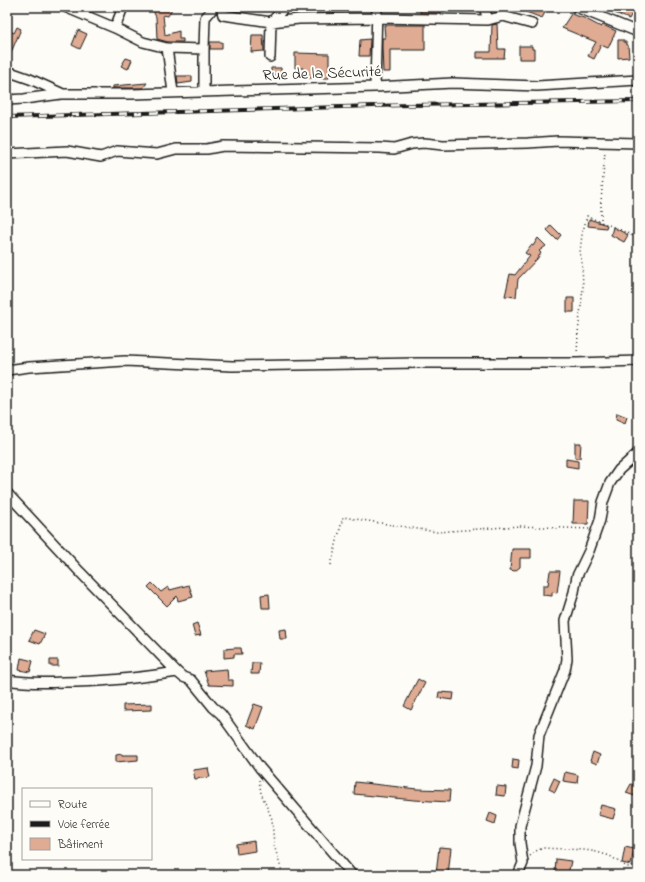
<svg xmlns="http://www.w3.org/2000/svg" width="645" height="882" font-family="'Indie Flower',sans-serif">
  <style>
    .building { fill: #dfab92; stroke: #1c1c1c }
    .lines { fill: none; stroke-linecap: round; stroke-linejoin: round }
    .minor-casing { stroke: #1c1c1c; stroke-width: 12 }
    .path { stroke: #1c1c1c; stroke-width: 1.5; stroke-dasharray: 1 3; stroke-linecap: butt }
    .minor { stroke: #fdfcf7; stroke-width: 9 }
    .rail-casing { stroke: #1c1c1c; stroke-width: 4 }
    .rail { stroke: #fdfcf7; stroke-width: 2.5; stroke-dasharray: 8; stroke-linecap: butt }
    .labels { text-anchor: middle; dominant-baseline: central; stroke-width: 4; stroke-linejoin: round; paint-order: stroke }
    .street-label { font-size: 16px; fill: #1c1c1c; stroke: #fdfcf7 }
  </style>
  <rect width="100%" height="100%" fill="#fdfcf7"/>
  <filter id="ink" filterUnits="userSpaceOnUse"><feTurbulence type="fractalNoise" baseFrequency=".025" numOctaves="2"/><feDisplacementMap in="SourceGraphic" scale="8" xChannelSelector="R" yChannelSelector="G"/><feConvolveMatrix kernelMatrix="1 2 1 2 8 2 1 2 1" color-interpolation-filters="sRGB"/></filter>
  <g filter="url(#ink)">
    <path class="building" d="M156 7H173L168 16 163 15 165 35 179 31V39H183V42H168L157 39 156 17 154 13Z
      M304 7H328V10H335V13H304Z
      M421 7H441V13H420Z
      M528 7H548L542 18 526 12Z
      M601 7H628L634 10 629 19Z
      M571 14 584 18 601 27 603 25 616 31 608 48 601 45 594 59 588 56 596 42 562 28Z
      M497 24 498 49H505L504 58H477V52H491L492 25Z
      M384 25H425V50H390V72H383L382 47V38H385Z
      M17 27 21 29 7 62V47L10 41 7 40V30L14 33Z
      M78 30 87 34 80 49 72 45Z
      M252 35H263L264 51 251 52Z
      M370 39 369 56H359L360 40Z
      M618 40H624V42H626V45H628L629 57 618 58Z
      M210 42H222V49H210Z
      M519 46H532V49H534V59H519Z
      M295 53 329 54V78H303V68H295Z
      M126 58 132 60 128 69 121 66Z
      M271 68H281V75H271Z
      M177 76H192V82L178 84Z
      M147 83 143 88H113V86Z
      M589 219 607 225 606 228 588 226Z
      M551 225 561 235 557 240 547 230Z
      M613 227 628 235 624 242 611 235Z
      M538 238 546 246 539 251 541 253 537 259 518 279 516 297 505 296 510 274 515 275 530 256 525 253 531 245 533 246Z
      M567 298H574V312H567Z
      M617 413 627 417 625 423 616 419Z
      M575 443H581L580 458H575Z
      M566 459 578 461V468L566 466Z
      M574 501H589L588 524H573Z
      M512 549H531V558H520V567L515 571 510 570Z
      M550 571H560L557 593 552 592V596L543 595V585H548Z
      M152 583 161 592 168 587 170 590 189 585 193 597 178 601 177 596 167 606 148 587Z
      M269 594 270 608H262L261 595Z
      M197 623 201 635 195 636 192 625Z
      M286 629 287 639H280L279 630Z
      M34 630 45 634 40 644 29 640Z
      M235 648H241L242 654H234V657L224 658V649Z
      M21 658 33 661 30 672 19 670Z
      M50 660H58V666H50Z
      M252 663H260L259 674H251Z
      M227 669 228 680H233V686L209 685 204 671Z
      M418 679 425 683 411 710 404 706Z
      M439 692 454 693 453 700 438 698Z
      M152 704V710L123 711V705Z
      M254 704 263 707 255 729 246 725Z
      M593 752 600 755 597 764 590 761Z
      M122 754V755H138V760L116 762V755Z
      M513 759 519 760 518 769 512 768Z
      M208 768 210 777 195 779 193 770Z
      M565 772 578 775 577 783 563 781Z
      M554 778 560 781 555 792 549 789Z
      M355 782 417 789 450 790 449 802 414 800 354 794Z
      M631 784 638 786V797L626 793Z
      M497 786 506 787 505 796 496 795Z
      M601 805 616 809 613 819 598 815Z
      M490 813 497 816 495 824 487 821Z
      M254 841 255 851 237 854 236 844Z
      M439 847 451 848 448 875H436Z
      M625 847 634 849 631 865 622 863Z
      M556 859 571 861 568 874 555 873Z"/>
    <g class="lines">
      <defs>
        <path id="minor" d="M65 7 115 28 143 42 167 48
          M221 7 223 15 271 22 299 19 376 18 488 20 503 16 532 24
          M484 7 488 20
          M576 7 638 32
          M115 28 123 7
          M204 49V92
          M270 57 271 22 285 7
          M7 71 30 79 61 93
          M375 87 377 7
          M173 92 167 48 204 49 205 18 214 7
          M7 100 24 99 61 94H132L375 87 453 83 537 86 638 80
          M7 154 67 151 101 157 117 151 157 154 176 149H207L223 146 380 148 394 149 412 144 424 143 443 145 528 143 558 141 638 143
          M7 370 29 367 125 361 232 366 418 363H577L638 361
          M7 493 80 572 177 672 183 677 191 680 213 707 221 714 260 768 352 875
          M7 680C26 683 44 683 63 682 101 682 139 678 177 672
          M518 875 523 863 520 843V826L536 766 539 735 565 670 567 659 565 621 574 592 577 576 589 551 600 520 603 502 610 483 619 470 638 453"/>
      </defs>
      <use href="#minor" class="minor-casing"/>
      <path class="path" d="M601 223V202L605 151
        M633 236 635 207 638 193
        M577 355 578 333 583 288 582 263 580 252 582 235 587 216C604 224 622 229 638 239
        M331 565 343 517 437 532 519 526 589 529
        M259 780 261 793 272 819 274 845 283 875
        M530 856 536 851 543 848 585 850 597 852 610 856 627 867 638 866"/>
      <use href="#minor" class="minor"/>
      <defs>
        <path id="rail" d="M7 117 409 105 638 101"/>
      </defs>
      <use href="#rail" class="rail-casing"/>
      <use href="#rail" class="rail"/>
    </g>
  </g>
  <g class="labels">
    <g class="street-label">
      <text transform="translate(322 74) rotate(-2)">Rue de la Sécurité</text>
    </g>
  </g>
  <rect width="645" height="882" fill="none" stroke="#fdfcf7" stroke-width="24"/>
  <rect x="12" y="12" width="621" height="858" fill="none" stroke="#1c1c1c" stroke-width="1.5" filter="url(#ink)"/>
  <rect x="22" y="788" width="130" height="72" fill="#fdfcf7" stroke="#a3a29f"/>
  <rect x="30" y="801" width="20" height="6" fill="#fdfcf7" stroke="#a3a29f"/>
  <text x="58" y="808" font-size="12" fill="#1c1c1c">Route</text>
  <rect x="30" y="821" width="20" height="6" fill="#1c1c1c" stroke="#a3a29f"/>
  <text x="58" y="828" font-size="12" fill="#1c1c1c">Voie ferrée</text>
  <rect x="30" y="838" width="20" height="12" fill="#dfab92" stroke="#a3a29f"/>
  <text x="58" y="848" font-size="12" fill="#1c1c1c">Bâtiment</text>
</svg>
